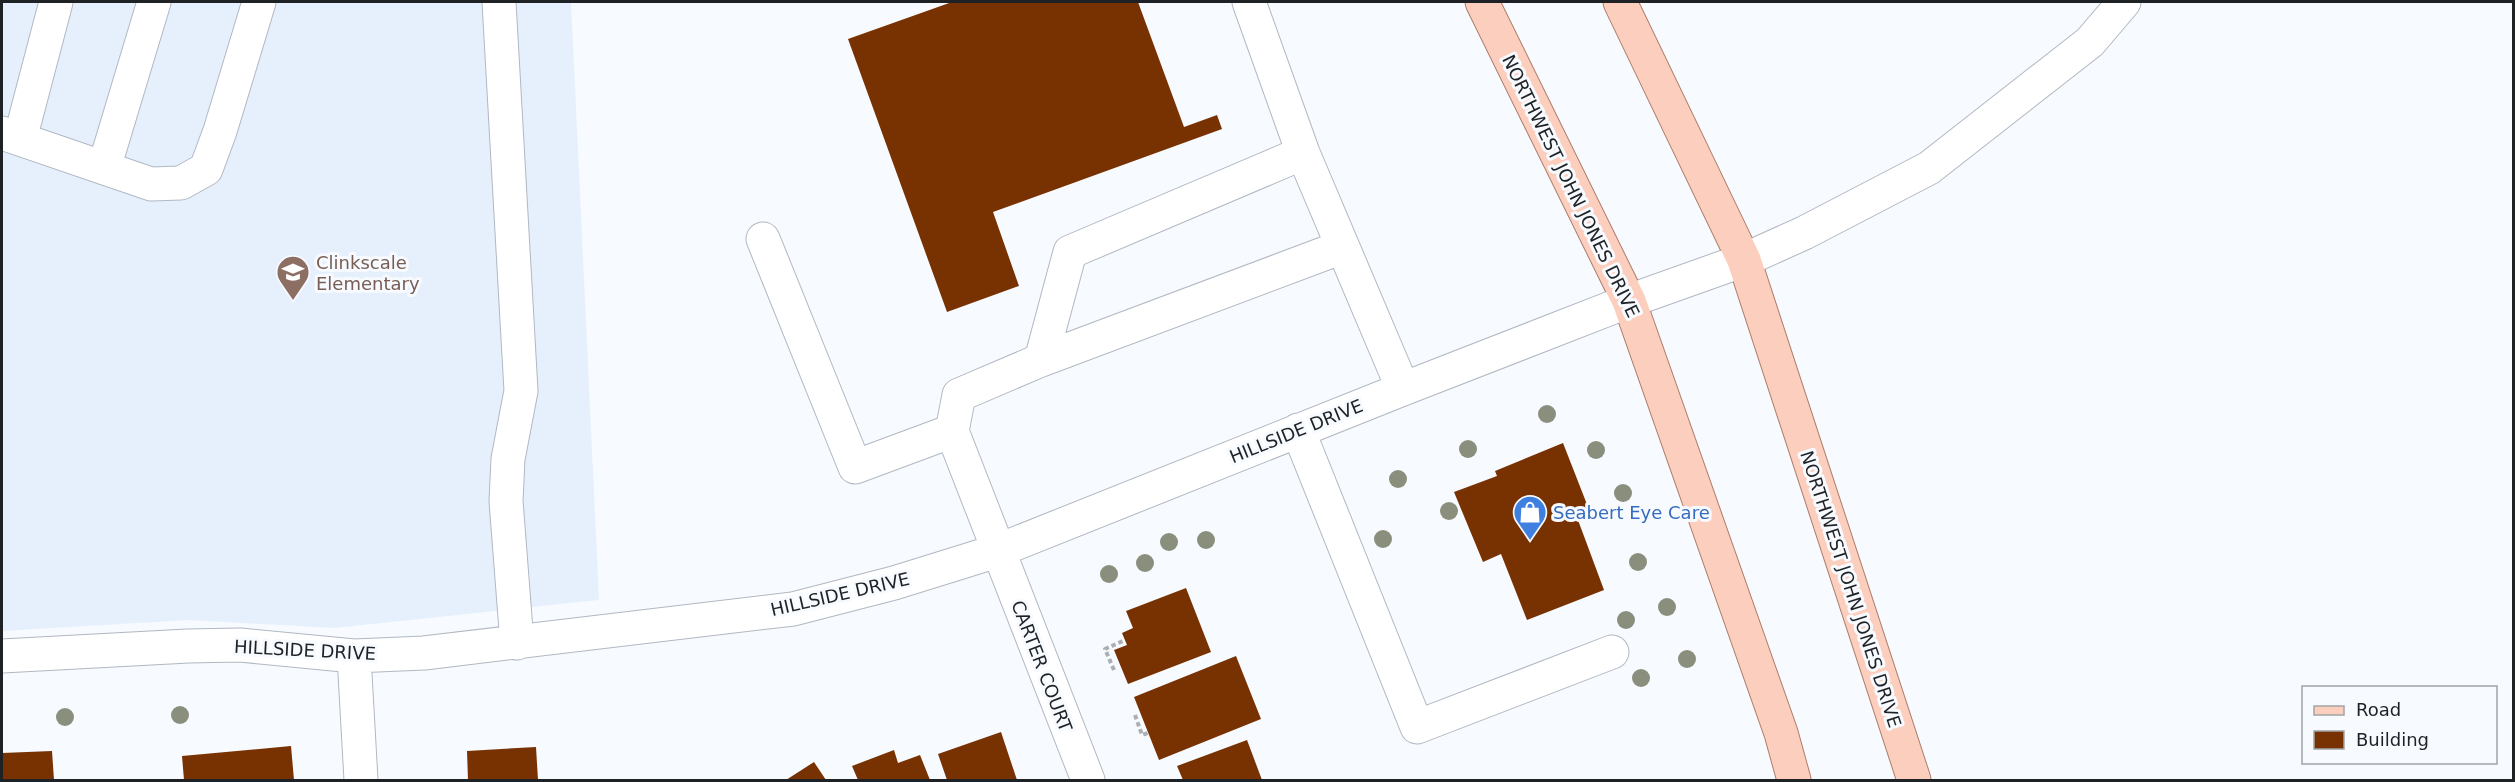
<svg xmlns="http://www.w3.org/2000/svg" width="2515" height="782" font-family="'DejaVu Sans',sans-serif">
  <style>
    .built { fill: #e6f0fd }
    .building { fill: #783100 }
    .lines { fill: none; stroke-linecap: round; stroke-linejoin: round }
    .minor-casing { stroke: #b1b8c2; stroke-width: 35 }
    .major-casing { stroke: #ad7d6b; stroke-width: 35 }
    .path { stroke: #acafb3; stroke-width: 4; stroke-dasharray: 4.5 3; stroke-linecap: butt }
    .minor { stroke: #fff; stroke-width: 33 }
    .major { stroke: #fccebd; stroke-width: 33 }
    .tree { fill: #8a8f7d }
    .labels { text-anchor: middle; dominant-baseline: central; stroke-width: 6; stroke-linejoin: round; paint-order: stroke }
    .street-label { font-size: 18px; fill: #1f2225; stroke: #f7fafe }
    .education-label { font-size: 18px; fill: #785e54; stroke: #f7fafe; text-anchor: start }
    .shop-label { font-size: 18px; fill: #366cbe; stroke: #f7fafe; text-anchor: start }
  </style>
  <rect width="100%" height="100%" fill="#f7fafe"/>
  <path class="built" d="M2 2H571L599 600 334 628 189 620 2 631Z"/>
  <path class="building" d="M952 2H1138L1184 127 1217 115 1222 129 993 212 1019 286 947 312 848 39Z
    M1563 443 1588 507 1575 512 1604 590 1527 620 1501 554 1483 562 1454 492 1497 476 1495 471Z
    M1186 588 1211 652 1128 684 1114 650 1127 645 1122 633 1133 628 1126 611Z
    M1236 656 1261 719 1159 760 1134 697Z
    M1001 732 1017 780H947L938 754Z
    M1247 740 1262 780H1183L1177 766Z
    M291 746 294 780H184L182 756Z
    M536 747 538 780H468L467 751Z
    M894 750 898 763 920 755 930 780H858L852 766Z
    M52 751 54 780H2V753Z
    M814 762 826 780H786Z"/>
  <g class="lines">
    <defs>
      <path id="minor" d="M499 2 521 391 508 459 506 501 517 643
        M1249 2 1303 153 1403 389
        M2 133 151 184 181 183 206 169 220 131 259 2
        M20 139 56 2
        M104 168 154 2
        M763 239 855 467 952 431
        M1041 360 1342 247
        M1298 430 1417 727 1612 652
        M2 656 188 646 240 645 354 656 424 653 793 609 894 583 997 551 1403 389 1629 301 1744 260 1804 233 1929 168 2090 42 2124 2
        M354 656 361 780
        M1088 780 952 431 959 395 1041 360 1070 252 1303 153"/>
      <path id="major" d="M1482 2 1629 301 1781 733 1794 780
        M1620 2 1744 260 1914 780"/>
    </defs>
    <use href="#minor" class="minor-casing"/>
    <use href="#major" class="major-casing"/>
    <path class="path" d="M1114 670 1105 649 1125 640
      M1135 715 1142 735 1148 733"/>
    <use href="#minor" class="minor"/>
    <use href="#major" class="major"/>
  </g>
  <g class="tree">
    <circle cx="1547" cy="414" r="9"/>
    <circle cx="1468" cy="449" r="9"/>
    <circle cx="1596" cy="450" r="9"/>
    <circle cx="1398" cy="479" r="9"/>
    <circle cx="1623" cy="493" r="9"/>
    <circle cx="1449" cy="511" r="9"/>
    <circle cx="1383" cy="539" r="9"/>
    <circle cx="1206" cy="540" r="9"/>
    <circle cx="1169" cy="542" r="9"/>
    <circle cx="1638" cy="562" r="9"/>
    <circle cx="1145" cy="563" r="9"/>
    <circle cx="1109" cy="574" r="9"/>
    <circle cx="1667" cy="607" r="9"/>
    <circle cx="1626" cy="620" r="9"/>
    <circle cx="1687" cy="659" r="9"/>
    <circle cx="1641" cy="678" r="9"/>
    <circle cx="180" cy="715" r="9"/>
    <circle cx="65" cy="717" r="9"/>
  </g>
  <defs>
    <symbol id="school-pin" viewBox="-11 -11 22 30"><path d="M0 17L-7.5 6A9.5 9.5 0 1 1 7.5 6Z" fill="#8d6e63" stroke="#f7fafe"/><path d="M0-5L7-2L0 1L-7-2ZM-4 1L0 2.5L4 1V4Q0 6-4 4Z" fill="#fff"/></symbol>
    <symbol id="shop-pin" viewBox="-11 -11 22 30"><path d="M0 17L-7.5 6A9.5 9.5 0 1 1 7.5 6Z" fill="#3f7fe0" stroke="#f7fafe"/><path d="M-5-2.5h2.3a2.7 3.5 0 0 1 5.4 0H5L5.5 6h-11ZM-1.5-2.5h3a1.5 2.3 0 0 0-3 0Z" fill="#fff"/></symbol>
  </defs>
  <g fill-rule="evenodd">
    <use href="#school-pin" x="274" y="253" width="38" height="52"/>
    <use href="#shop-pin" x="1511" y="493" width="38" height="52"/>
  </g>
  <g class="labels">
    <g class="street-label">
      <text transform="translate(1571 186) rotate(64)">NORTHWEST JOHN JONES DRIVE</text>
      <text transform="translate(1296 431) rotate(-22)">HILLSIDE DRIVE</text>
      <text transform="translate(1851 589) rotate(72)">NORTHWEST JOHN JONES DRIVE</text>
      <text transform="translate(840 594) rotate(-13)">HILLSIDE DRIVE</text>
      <text transform="translate(305 650) rotate(3)">HILLSIDE DRIVE</text>
      <text transform="translate(1042 666) rotate(69)">CARTER COURT</text>
    </g>
    <g class="education-label">
      <text x="316" y="262">Clinkscale<tspan x="316" dy="21">Elementary</tspan></text>
    </g>
    <g class="shop-label">
      <text x="1553" y="512">Seabert Eye Care</text>
    </g>
  </g>
  <rect width="2515" height="782" fill="none" stroke="#1f2225" stroke-width="6"/>
  <rect x="2302" y="686" width="195" height="78" fill="#f7fafe" stroke="#a1a4a7" stroke-width="1.5"/>
  <rect x="2314" y="706" width="30" height="9" fill="#fccebd" stroke="#a1a4a7" stroke-width="1.5"/>
  <text x="2356" y="716" font-size="18" fill="#1f2225">Road</text>
  <rect x="2314" y="731" width="30" height="18" fill="#783100" stroke="#a1a4a7" stroke-width="1.5"/>
  <text x="2356" y="746" font-size="18" fill="#1f2225">Building</text>
</svg>
